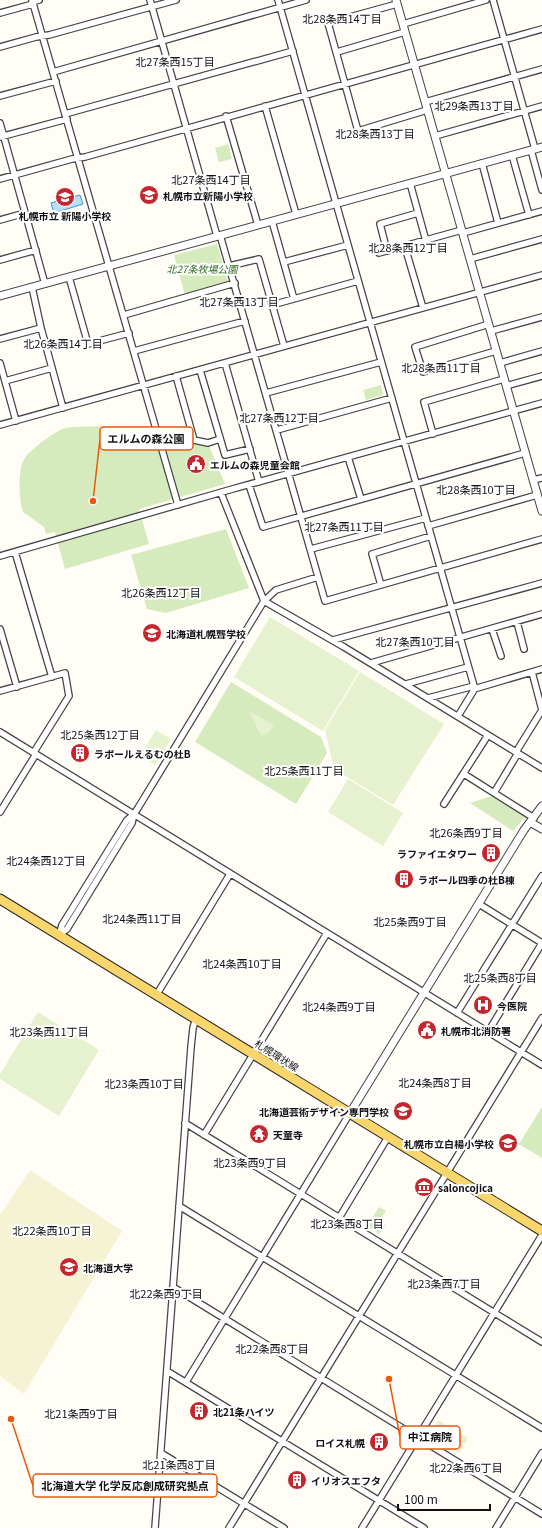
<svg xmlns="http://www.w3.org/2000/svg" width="542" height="1528" font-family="Georgia,'Noto Sans JP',serif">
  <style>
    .farmland { fill: #f6f3d4 }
    .green { fill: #d5ebbd }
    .pitch { fill: #e6f2cf }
    .water { fill: #b9e0f7; stroke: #3f96cf }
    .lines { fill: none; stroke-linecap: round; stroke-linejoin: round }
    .minor-casing { stroke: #444; stroke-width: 8 }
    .tertiary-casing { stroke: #444; stroke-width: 9 }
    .primary-casing { stroke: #222; stroke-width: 11 }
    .minor { stroke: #fff; stroke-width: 5.5 }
    .tertiary { stroke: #fff; stroke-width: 7 }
    .primary { stroke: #f9d66b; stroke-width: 9 }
    .labels { text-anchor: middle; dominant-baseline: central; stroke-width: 4; stroke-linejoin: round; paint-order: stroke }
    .poi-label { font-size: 10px; font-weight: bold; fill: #111; stroke: #fff; text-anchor: start }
    .park-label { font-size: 10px; font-style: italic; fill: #2f6b1f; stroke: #fff }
    .street-label { font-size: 10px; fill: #111; stroke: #fff }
    .neighbourhood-label { font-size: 11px; fill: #111; stroke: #fff }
    .leader { fill: none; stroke: #e8590c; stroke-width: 1.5 }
    .callout-dot { fill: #e8590c; stroke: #fff; stroke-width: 1.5 }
    .callout { fill: #fff; stroke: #e8590c; stroke-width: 1.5 }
    .callout-label { font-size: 11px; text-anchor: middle; font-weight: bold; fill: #111 }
  </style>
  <rect width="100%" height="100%" fill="#fffdf5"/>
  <path class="farmland" d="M30 1170 122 1231 24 1394 0 1376V1215Z"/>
  <path class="green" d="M228 144 232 159 219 162 215 148Z
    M217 244 228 281 185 295 174 255Z
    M381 385 383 395 366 400 363 390Z
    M102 426 146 437 209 446 225 484 139 509 149 544 65 569 55 532 46 534 44 527 23 512C19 500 17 469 25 458 32 448 54 432 65 428 73 426 92 427 102 426Z
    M226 529 249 588 166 613 147 609 131 555Z
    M231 682 321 737 327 753 296 804 195 742Z
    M495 795 527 815 513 831 470 803Z
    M542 1107V1158L519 1144Z
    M379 1207 386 1211 379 1221 385 1225 379 1234 367 1226Z"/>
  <path class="pitch" d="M270 617 359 671 323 731 234 677Z
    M360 672 444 724 393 805 334 769 325 730Z
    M249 711 274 725 268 733 261 736Z
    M156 730 171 739 155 765 140 756Z
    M348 779 403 813 383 846 328 812Z
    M38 1012 99 1050 59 1116 0 1079V1074Z
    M438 1420 468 1438 459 1453 429 1435Z"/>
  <path class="water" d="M80 195 83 204 54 213 51 203Z"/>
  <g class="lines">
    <defs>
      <path id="minor" d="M32 0 178 505
        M150 0 217 236
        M278 0 474 686V690L458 716
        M493 0 535 149
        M32 2 39 0
        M397 4 328 23 358 131 427 110
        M0 13 33 4
        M403 24 486 0
        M0 47 36 37 49 35 176 0
        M337 52 405 32
        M53 72 306 0
        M0 96 56 81
        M425 102 542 69
        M265 106 296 214
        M65 114 293 51
        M226 116 258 225
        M0 123 45 284
        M435 136 542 106
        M0 137 67 119
        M531 150 542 190
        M512 155 529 215
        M482 163 498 223
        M0 179 72 159 85 157 542 29
        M410 183 426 241
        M0 220 25 213
        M272 221 294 299
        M463 233 542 211
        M220 235 325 601 542 539
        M405 247 423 308
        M387 251 380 224 418 213
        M379 253 462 230
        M470 259 542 239
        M0 260 36 250
        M284 262 348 245
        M229 266 259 259 284 346
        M69 277 88 344 129 333
        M32 287 41 328 63 408
        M272 305 358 281
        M124 315 235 283
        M489 324 415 347 423 372 496 351
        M491 331 542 317
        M0 339 41 328
        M134 351 245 321
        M0 363 16 421
        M225 363 259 482
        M500 363 542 351
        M200 370 225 455 250 449
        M176 376 194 440 208 443 220 439
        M5 381 52 368
        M506 386 542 376
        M266 393 381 362
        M0 425 542 275
        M277 430 392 398
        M433 434 424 402 504 379
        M348 457 361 499
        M533 480 542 478
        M249 485 263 527 525 453
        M428 526 537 495
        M311 549 426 518
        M15 552 52 677
        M0 556 229 490 542 403
        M318 577 276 590 264 601 344 647 542 768
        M381 585 372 554 431 536
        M517 622 524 649
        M0 629 17 687
        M492 629 501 656
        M333 640 542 583
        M371 663 542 614
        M406 684 468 667
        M474 689 542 669
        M0 691 65 673 69 696 34 752
        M428 698 474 686
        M0 732 542 1065
        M516 752 542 710 532 672
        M464 774 534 818
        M494 793 518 753
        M444 804 488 735
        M0 812 36 754
        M479 904 542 943
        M59 935 62 925 127 820 134 814 138 808 264 601 221 493
        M59 935 67 929 132 823 134 814
        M157 994 230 874
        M457 1013 542 876
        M488 1032 542 943
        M185 1123 542 1342
        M204 1135 327 933
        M179 1206 542 1428
        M339 1218 388 1137
        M173 1287 542 1514
        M167 1371 424 1528
        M186 1382 350 1113
        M161 1453 284 1528
        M155 1528 191 1047 193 1028 196 1018
        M229 1528 542 1018
        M362 1528 542 1235
        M496 1528 542 1453"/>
      <path id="tertiary" d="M396 0 542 511
        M0 296 542 147
        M530 822 542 829
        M350 1113 524 830 542 806"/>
      <path id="primary" d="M0 899 542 1231"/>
    </defs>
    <use href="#minor" class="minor-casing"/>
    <use href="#tertiary" class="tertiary-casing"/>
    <use href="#primary" class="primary-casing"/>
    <use href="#minor" class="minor"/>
    <use href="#tertiary" class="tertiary"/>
    <use href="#primary" class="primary"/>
  </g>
  <defs>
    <symbol id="school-disc" viewBox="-11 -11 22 22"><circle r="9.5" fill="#c4262e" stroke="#fff"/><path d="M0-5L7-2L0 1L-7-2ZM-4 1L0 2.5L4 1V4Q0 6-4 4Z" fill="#fff"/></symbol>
    <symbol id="civic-disc" viewBox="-11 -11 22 22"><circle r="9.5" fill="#c4262e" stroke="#fff"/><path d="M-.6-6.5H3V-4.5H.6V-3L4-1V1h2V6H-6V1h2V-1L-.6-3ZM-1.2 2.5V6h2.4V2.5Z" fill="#fff"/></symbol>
    <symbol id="building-disc" viewBox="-11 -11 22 22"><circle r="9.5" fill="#c4262e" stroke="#fff"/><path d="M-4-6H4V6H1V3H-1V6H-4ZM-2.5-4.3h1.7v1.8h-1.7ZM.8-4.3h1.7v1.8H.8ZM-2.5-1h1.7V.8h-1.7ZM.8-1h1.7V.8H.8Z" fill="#fff"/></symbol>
    <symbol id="hospital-disc" viewBox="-11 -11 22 22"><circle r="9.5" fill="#c4262e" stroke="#fff"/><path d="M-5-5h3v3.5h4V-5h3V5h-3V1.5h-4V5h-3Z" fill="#fff"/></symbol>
    <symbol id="university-disc" viewBox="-11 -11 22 22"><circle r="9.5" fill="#c4262e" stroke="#fff"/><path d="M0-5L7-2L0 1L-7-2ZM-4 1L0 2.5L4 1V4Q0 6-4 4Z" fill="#fff"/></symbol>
    <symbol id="temple-disc" viewBox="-11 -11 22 22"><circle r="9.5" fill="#c4262e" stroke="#fff"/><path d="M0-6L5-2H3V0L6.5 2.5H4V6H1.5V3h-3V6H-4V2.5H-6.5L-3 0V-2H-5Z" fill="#fff"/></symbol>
    <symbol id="museum-disc" viewBox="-11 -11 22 22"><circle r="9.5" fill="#c4262e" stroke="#fff"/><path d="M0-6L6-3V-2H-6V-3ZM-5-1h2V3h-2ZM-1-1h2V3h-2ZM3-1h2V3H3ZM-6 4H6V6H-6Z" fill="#fff"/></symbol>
  </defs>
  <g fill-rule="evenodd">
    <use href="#school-disc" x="138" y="184" width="22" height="22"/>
    <use href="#school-disc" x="54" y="186" width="22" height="22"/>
    <use href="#civic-disc" x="185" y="453" width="22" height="22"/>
    <use href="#school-disc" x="141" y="622" width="22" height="22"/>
    <use href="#building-disc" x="69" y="742" width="22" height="22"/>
    <use href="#building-disc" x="480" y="842" width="22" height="22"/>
    <use href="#building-disc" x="393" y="868" width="22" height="22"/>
    <use href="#hospital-disc" x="472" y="994" width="22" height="22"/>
    <use href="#civic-disc" x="416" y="1019" width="22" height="22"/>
    <use href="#university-disc" x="392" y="1100" width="22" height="22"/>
    <use href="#temple-disc" x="248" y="1123" width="22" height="22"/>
    <use href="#school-disc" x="497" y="1132" width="22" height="22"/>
    <use href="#museum-disc" x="413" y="1176" width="22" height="22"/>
    <use href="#university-disc" x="58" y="1256" width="22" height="22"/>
    <use href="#building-disc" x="188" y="1400" width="22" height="22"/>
    <use href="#building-disc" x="368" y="1431" width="22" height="22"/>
    <use href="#building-disc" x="286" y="1469" width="22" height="22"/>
  </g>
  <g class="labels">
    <g class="poi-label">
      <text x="163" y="195">札幌市立新陽小学校</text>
      <text x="65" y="215" text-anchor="middle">札幌市立 新陽小学校</text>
      <text x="210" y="464">エルムの森児童会館</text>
      <text x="166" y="633">北海道札幌聾学校</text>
      <text x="94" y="753">ラポールえるむの杜B</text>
      <text x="477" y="853" text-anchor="end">ラファイエタワー</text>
      <text x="418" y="879">ラポール四季の杜B棟</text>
      <text x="497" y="1005">今医院</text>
      <text x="441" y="1030">札幌市北消防署</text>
      <text x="389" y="1111" text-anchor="end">北海道芸術デザイン専門学校</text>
      <text x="273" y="1134">天童寺</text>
      <text x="494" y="1143" text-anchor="end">札幌市立白楊小学校</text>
      <text x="438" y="1187">saloncojica</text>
      <text x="83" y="1267">北海道大学</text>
      <text x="213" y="1411">北21条ハイツ</text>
      <text x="365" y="1442" text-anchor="end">ロイス札幌</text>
      <text x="311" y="1480">イリオスエフタ</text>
    </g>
    <g class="park-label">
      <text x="202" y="268">北27条牧場公園</text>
    </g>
    <g class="street-label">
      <text transform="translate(277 1055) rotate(32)">札幌環状線</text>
    </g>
    <g class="neighbourhood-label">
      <text x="342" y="18">北28条西14丁目</text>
      <text x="175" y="61">北27条西15丁目</text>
      <text x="474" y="105">北29条西13丁目</text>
      <text x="375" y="133">北28条西13丁目</text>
      <text x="211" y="179">北27条西14丁目</text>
      <text x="408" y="247">北28条西12丁目</text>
      <text x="239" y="301">北27条西13丁目</text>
      <text x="63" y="343">北26条西14丁目</text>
      <text x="441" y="367">北28条西11丁目</text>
      <text x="279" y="417">北27条西12丁目</text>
      <text x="476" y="489">北28条西10丁目</text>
      <text x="344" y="526">北27条西11丁目</text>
      <text x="161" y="592">北26条西12丁目</text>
      <text x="415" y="641">北27条西10丁目</text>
      <text x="100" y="734">北25条西12丁目</text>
      <text x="304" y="770">北25条西11丁目</text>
      <text x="466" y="832">北26条西9丁目</text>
      <text x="46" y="860">北24条西12丁目</text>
      <text x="142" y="918">北24条西11丁目</text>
      <text x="410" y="921">北25条西9丁目</text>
      <text x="242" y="963">北24条西10丁目</text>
      <text x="500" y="977">北25条西8丁目</text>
      <text x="339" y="1006">北24条西9丁目</text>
      <text x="49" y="1031">北23条西11丁目</text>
      <text x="435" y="1082">北24条西8丁目</text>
      <text x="144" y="1083">北23条西10丁目</text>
      <text x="250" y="1162">北23条西9丁目</text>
      <text x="347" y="1223">北23条西8丁目</text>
      <text x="52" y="1230">北22条西10丁目</text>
      <text x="444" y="1283">北23条西7丁目</text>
      <text x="166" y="1293">北22条西9丁目</text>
      <text x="272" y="1348">北22条西8丁目</text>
      <text x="81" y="1413">北21条西9丁目</text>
      <text x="179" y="1464">北21条西8丁目</text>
      <text x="466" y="1467">北22条西6丁目</text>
    </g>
  </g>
  <path class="leader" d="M93 501L100 439M389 1379L400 1437M11 1419L33 1486"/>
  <g class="callout-dot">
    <circle cx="93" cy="501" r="4"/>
    <circle cx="389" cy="1379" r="4"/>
    <circle cx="11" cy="1419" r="4"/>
  </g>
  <g class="callout">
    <rect x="100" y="427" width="93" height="23" rx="4"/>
    <rect x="400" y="1426" width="60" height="23" rx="4"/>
    <rect x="33" y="1474" width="184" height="23" rx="4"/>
  </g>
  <g class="callout-label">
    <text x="146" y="443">エルムの森公園</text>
    <text x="430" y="1441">中江病院</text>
    <text x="125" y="1490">北海道大学 化学反応創成研究拠点</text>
  </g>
  <path d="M398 1504v6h92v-6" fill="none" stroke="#111111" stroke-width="2"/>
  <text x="404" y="1504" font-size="12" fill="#111111" stroke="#ffffff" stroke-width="3" paint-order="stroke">100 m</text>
</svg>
